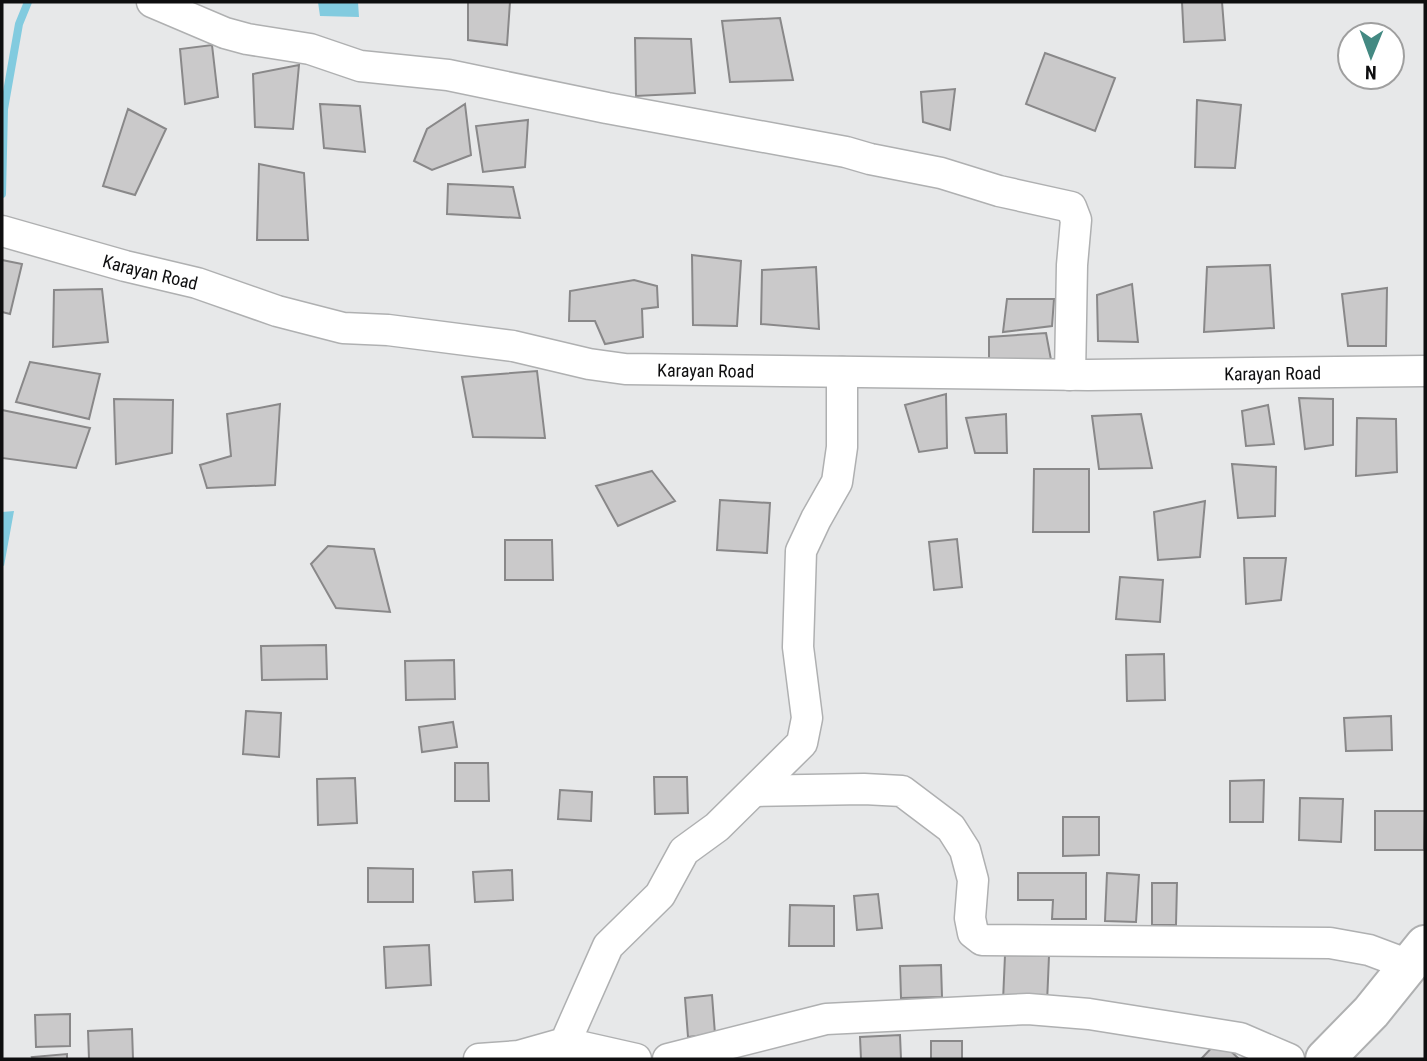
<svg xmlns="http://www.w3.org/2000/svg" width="1427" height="1061" font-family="'Roboto Condensed',sans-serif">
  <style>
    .water { fill: #82cbdf }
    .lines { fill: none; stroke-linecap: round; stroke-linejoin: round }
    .stream { stroke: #82cbdf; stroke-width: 8 }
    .building { fill: #cac9ca; stroke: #898889; stroke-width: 2 }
    .street-casing { stroke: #afb0b1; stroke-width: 33 }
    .secondary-casing { stroke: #afb0b1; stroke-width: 42 }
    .street { stroke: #fff; stroke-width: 30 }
    .secondary { stroke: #fff; stroke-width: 38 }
    .labels { text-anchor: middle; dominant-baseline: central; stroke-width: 7; stroke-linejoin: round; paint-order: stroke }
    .street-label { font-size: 18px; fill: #0e0e0f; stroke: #fff }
  </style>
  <rect width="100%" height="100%" fill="#e7e8e9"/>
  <path class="water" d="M318 2H358L359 17 320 16Z
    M14 511 4 566 2 565V512Z"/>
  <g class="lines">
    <path class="stream" d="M2 194 4 109 19 24 28 2"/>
  </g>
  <path class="building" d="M468 2H510L507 45 468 40Z
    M1182 2H1222L1225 40 1184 42Z
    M780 18 793 80 730 82 722 21Z
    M635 38 691 39 695 93 636 96Z
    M212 45 218 97 185 104 180 49Z
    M1045 53 1115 78 1095 131 1026 104Z
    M299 65 293 129 255 127 253 74Z
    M955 89 950 130 923 122 921 92Z
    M1197 100 1241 105 1235 168 1195 167Z
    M320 104 360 106 365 152 324 148Z
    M465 104 471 155 432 170 414 161 427 129Z
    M128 109 166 129 135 195 103 186Z
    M528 120 525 167 483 172 476 126Z
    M259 164 304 173 308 240H257Z
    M448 184 513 187 520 218 447 214Z
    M692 255 741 261 737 326 693 325Z
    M2 260 22 264 10 314 2 312Z
    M1270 265 1274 328 1204 332 1207 267Z
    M816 267 819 329 761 324 762 270Z
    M634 280 657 286 658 307 642 309 643 337 605 344 595 321H569L570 291Z
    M1132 284 1138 342 1098 341 1097 295Z
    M1387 288 1386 346H1348L1342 294Z
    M102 289 108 342 53 347 54 290Z
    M1007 299H1054L1052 326 1003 332Z
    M1046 333 1052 365 989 367V337Z
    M30 362 100 374 89 419 16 402Z
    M537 371 545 438 473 437 462 377Z
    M946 394 947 448 919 452 905 405Z
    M1299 398 1333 399V445L1305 449Z
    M114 399 173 400 172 453 116 464Z
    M280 404 275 485 207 488 200 465 231 456 227 414Z
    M1268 405 1274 444 1246 446 1242 411Z
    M2 410 90 428 76 468 2 458Z
    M1006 414 1007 453H975L966 418Z
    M1141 414 1152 468 1099 469 1092 416Z
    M1357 418 1396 419 1397 472 1356 476Z
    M1232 464 1276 467 1275 516 1238 518Z
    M1034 469H1089V532H1033Z
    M652 471 675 501 618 526 596 486Z
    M720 500 770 503 767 553 717 550Z
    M1205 501 1200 557 1158 560 1154 512Z
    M957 539 962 587 934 590 929 542Z
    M505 540H552L553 580H505Z
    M328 546 374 549 390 612 336 608 311 564Z
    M1244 558H1286L1281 600 1246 604Z
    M1120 577 1163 580 1160 622 1116 619Z
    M326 645 327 679 262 680 261 646Z
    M1164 654 1165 700 1127 701 1126 655Z
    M454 660 455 699 406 700 405 661Z
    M246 711 281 713 279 757 243 754Z
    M1391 716 1392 750 1346 751 1344 718Z
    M453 722 457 747 422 752 419 727Z
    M455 763H488L489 801H455Z
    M654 777H687L688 813 655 814Z
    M355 778 357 823 318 825 317 779Z
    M1264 780 1263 822H1230V781Z
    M560 790 592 792 591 821 558 819Z
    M1300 798 1343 799 1341 842 1299 840Z
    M1375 811H1425L1424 850H1375Z
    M1063 817H1099V855L1063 856Z
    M368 868 413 869V902H368Z
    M512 870 513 900 475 902 473 872Z
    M1018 873H1086V919H1052L1053 900H1018Z
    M1107 873 1139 875 1136 922 1105 921Z
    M1152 883H1177L1176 925H1152Z
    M878 894 882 928 857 930 854 896Z
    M790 905 834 906V946H789Z
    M429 945 431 985 386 988 384 947Z
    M1005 955 1049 956 1047 1003 1003 1001Z
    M941 965 942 997 901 998 900 966Z
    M712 995 715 1034 688 1037 685 998Z
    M70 1014V1046L36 1047 35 1015Z
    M132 1029 133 1059H89L88 1031Z
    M900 1035 901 1059H861L860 1037Z
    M1219 1040 1239 1059H1201Z
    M931 1041H962V1059H931Z
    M67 1054V1059H33L32 1057Z"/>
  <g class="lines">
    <defs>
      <g id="street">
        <path d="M152 2 225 33 247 39 310 49 360 66 448 75 607 108 846 152 870 159 941 173 999 191 1071 207 1076 220 1072 265 1070 375"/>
        <path id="s1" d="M2 231 125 266 197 283 277 311 343 328 388 330 513 346 589 364 625 369 1088 375 1425 371"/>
        <path d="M755 791 864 789 902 791 951 828 965 850 973 880 970 918 973 933 982 940 1330 943 1369 950 1409 965"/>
        <path d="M565 1043 636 1059"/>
        <path d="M479 1059 519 1056 565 1043 608 946 660 895 684 851 717 827 802 743 807 718 798 647 801 551 816 519 837 482 842 447V372"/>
        <path d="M668 1059 826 1019 1028 1009 1089 1014 1240 1038 1289 1059"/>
      </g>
      <path id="secondary" d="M1325 1059 1371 1012 1425 945"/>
    </defs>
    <use href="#street" class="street-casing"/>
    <use href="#secondary" class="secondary-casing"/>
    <use href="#street" class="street"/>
    <use href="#secondary" class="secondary"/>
  </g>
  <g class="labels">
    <g class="street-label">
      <text stroke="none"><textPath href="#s1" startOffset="154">Karayan Road</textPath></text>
      <text stroke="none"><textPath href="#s1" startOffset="721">Karayan Road</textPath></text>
      <text stroke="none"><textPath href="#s1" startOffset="1288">Karayan Road</textPath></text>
    </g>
  </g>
  <rect width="1427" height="1061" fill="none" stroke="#0e0e0f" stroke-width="7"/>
  <g transform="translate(1371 56) rotate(181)"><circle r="33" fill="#ffffff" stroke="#9f9f9f" stroke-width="2"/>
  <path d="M0-5L12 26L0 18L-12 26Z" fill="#438982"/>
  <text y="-10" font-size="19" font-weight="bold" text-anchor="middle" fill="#0e0e0f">N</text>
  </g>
</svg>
